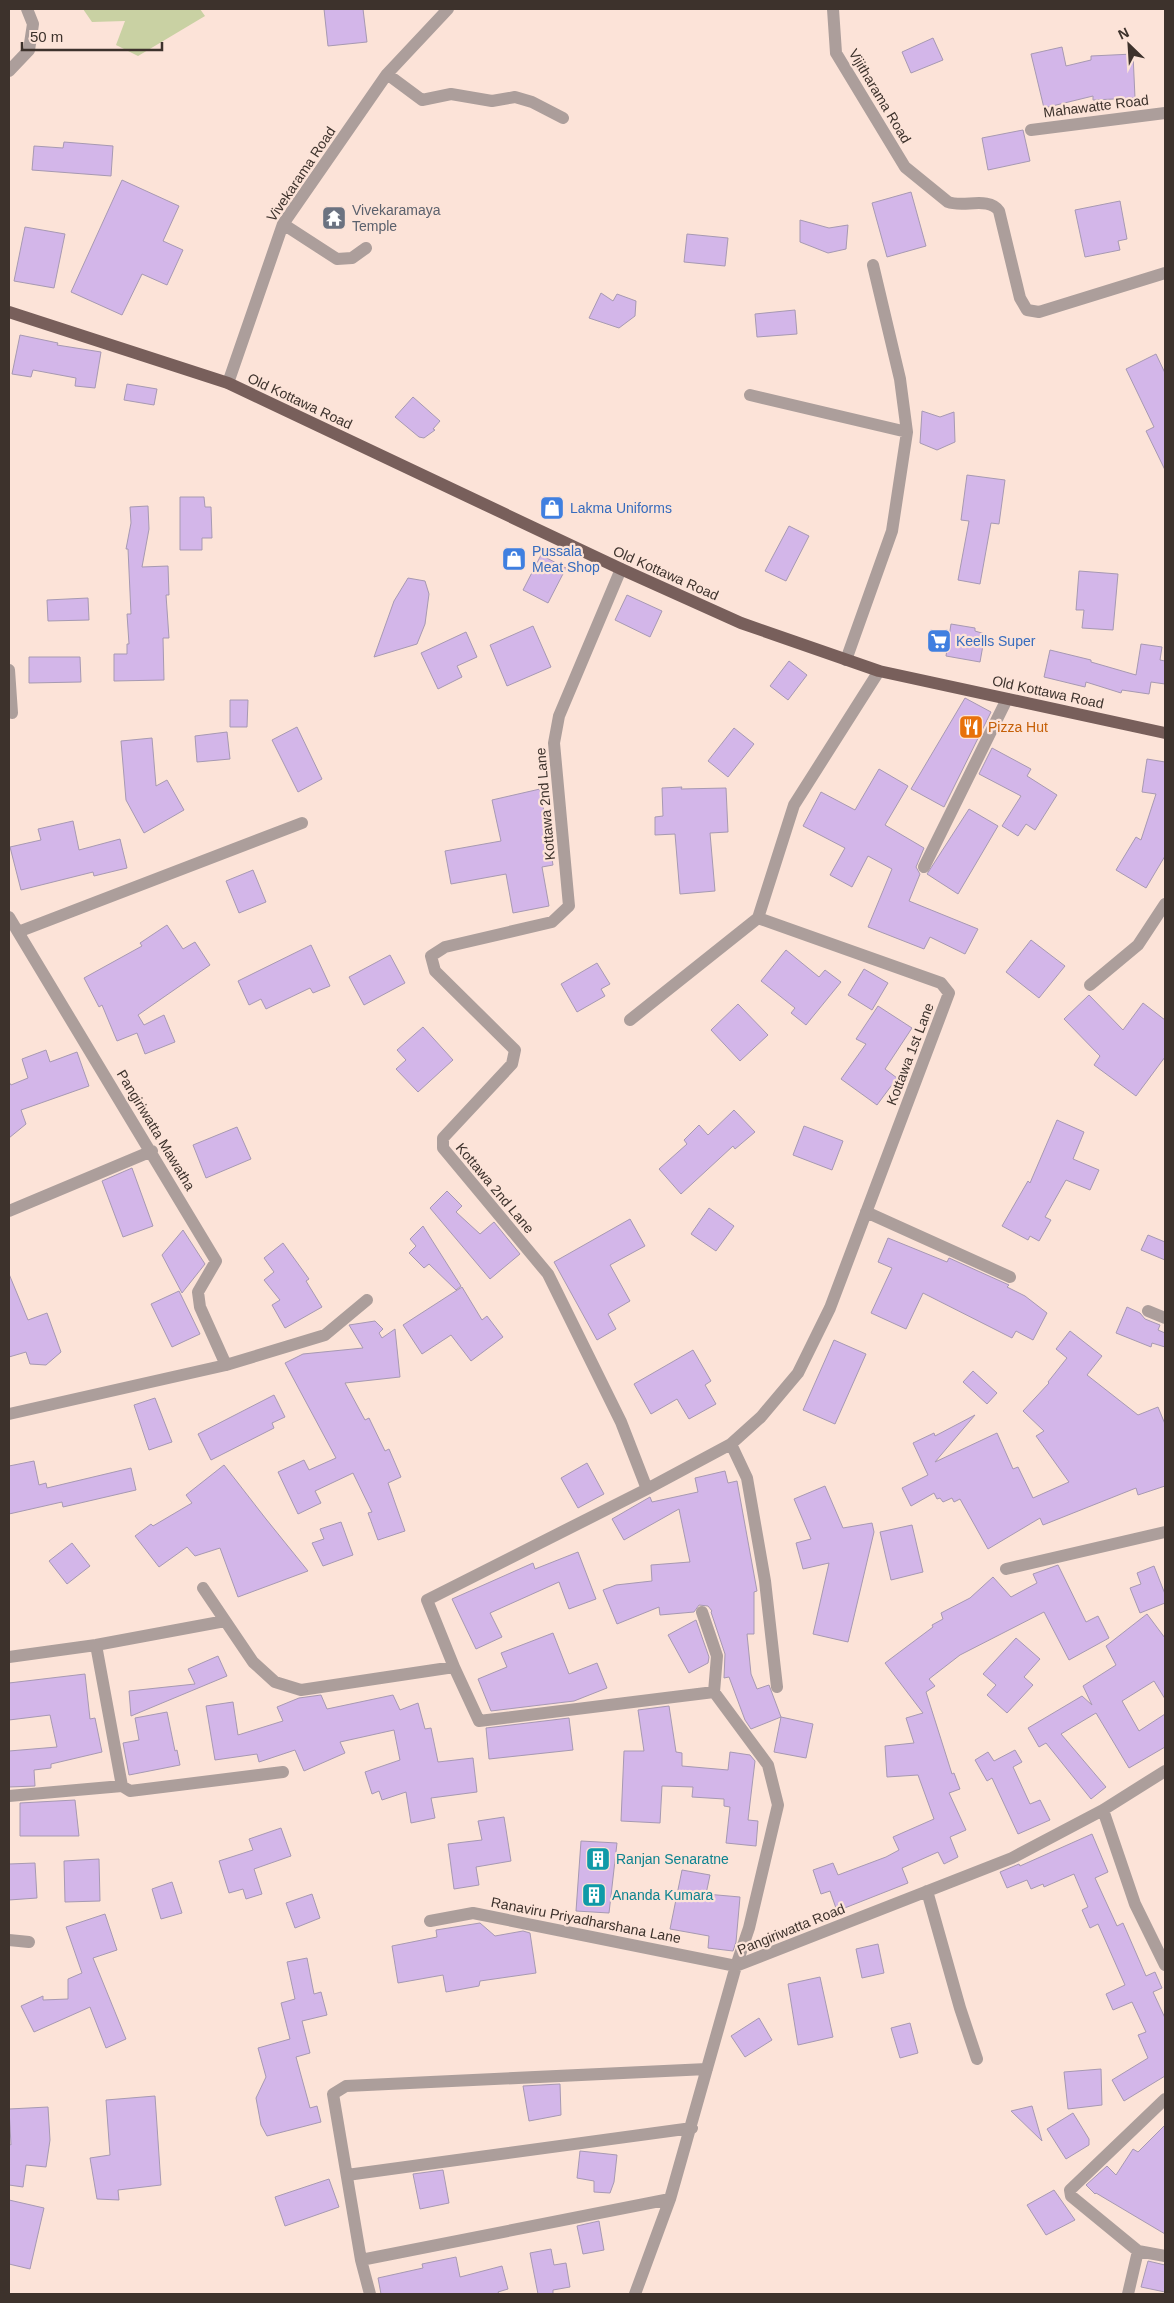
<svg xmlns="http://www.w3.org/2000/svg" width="1174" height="2303" font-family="Arial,sans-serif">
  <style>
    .green { fill: #c9d1a3 }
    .building { fill: #d3b6e9; stroke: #a799b2 }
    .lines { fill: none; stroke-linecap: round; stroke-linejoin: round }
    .street { stroke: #ac9e9b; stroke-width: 12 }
    .primary { stroke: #785f5b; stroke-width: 12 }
    .labels { text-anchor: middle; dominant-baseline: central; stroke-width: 4.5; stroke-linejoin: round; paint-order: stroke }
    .street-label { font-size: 14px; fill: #3d322c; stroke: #fce3d8 }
    .worship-label { font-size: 14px; fill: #5b616d; stroke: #fce3d8; text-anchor: start }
    .shop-label { font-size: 14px; fill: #366cbe; stroke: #fce3d8; text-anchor: start }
    .food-label { font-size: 14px; fill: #c56008; stroke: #fce3d8; text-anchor: start }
    .culture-label { font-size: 14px; fill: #0d838f; stroke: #fce3d8; text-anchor: start }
  </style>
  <rect width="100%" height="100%" fill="#fce3d8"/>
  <path class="green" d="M83 9H200L205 16 138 56 116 45 125 21 92 22Z"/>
  <path class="building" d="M324 9H363L367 42 328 46Z
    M933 38 943 60 911 73 902 52Z
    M1062 47 1066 66 1091 60V56L1133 54 1135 98 1093 100V96L1044 108 1031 54Z
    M1023 130 1030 161 988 170 982 138Z
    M64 142 113 146 111 176 32 170 34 146 63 148Z
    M122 180 179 206 163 241 183 250 167 285 142 274 122 315 71 292Z
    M911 192 926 246 887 257 872 203Z
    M1120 201 1127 239 1118 241 1120 250 1085 257 1075 210Z
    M800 220 829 228 848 225 846 249 828 253 800 242Z
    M25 227 65 234 54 288 14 281Z
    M687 234 728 238 725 266 684 262Z
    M601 293 613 301 617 294 636 301 635 316 619 328 589 318Z
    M795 310 797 334 757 337 755 314Z
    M20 335 58 343 57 345 101 352 95 388 75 386 76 378 33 370 31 377 12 374Z
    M1156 354 1165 373V470L1146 431 1154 427 1126 369Z
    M127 384 157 389 154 405 124 400Z
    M413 397 440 421 433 429 435 430 424 438 419 437 395 417Z
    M922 411 940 417 954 412 955 442 937 450 920 443Z
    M967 475 1005 480 999 524 991 523 980 584 958 580 969 521 961 520Z
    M180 497H204L205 507H211L212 538H202V550H180Z
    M148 506 149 529 142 567 168 566 169 595H166L169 638H163L164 680 114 681V654H127V644H129L127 614H131L128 549H126L131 523 130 507Z
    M789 526 809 536 786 581 765 571Z
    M541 555 566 568 548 603 523 590Z
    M1079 571 1118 574 1113 630 1082 628 1084 610H1076Z
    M408 578 425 581 429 594 425 624 417 644 374 657 394 601Z
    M627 595 662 611 650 637 615 620Z
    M88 598 89 620 48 621 47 600Z
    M951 624 975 628V631L985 634 980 662 946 656Z
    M533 626 551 667 507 686 490 645Z
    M466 632 477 657 457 666 462 677 438 689 421 653Z
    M1141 644 1162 647 1160 660 1165 661V684L1151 682 1149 694 1122 690 1121 693 1086 682 1085 687 1044 677 1050 650 1091 660V662L1136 675Z
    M29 657H80L81 682 29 683Z
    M789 661 807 675 788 700 770 686Z
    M965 698 991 712 944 807 911 789Z
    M230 700H248L247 727H230Z
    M297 727 322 779 298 792 272 740Z
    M734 728 754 744 728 777 708 761Z
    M227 732 230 759 197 762 195 736Z
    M152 738 156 786 167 780 184 810 144 833 126 800 121 741Z
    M992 748 1031 769 1027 776 1057 795 1035 830 1026 824 1018 836 1002 826 1021 796 979 774Z
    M1147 759 1165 762V856L1146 888 1116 870 1136 837 1141 840 1156 794 1142 792Z
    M879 769 908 786 885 825 924 848 916 867 920 874 909 901 978 929 965 954 930 937 924 949 868 927 892 869 868 856 852 887 830 875 845 848 803 826 821 792 855 810Z
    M682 787 681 789 726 788 728 832 710 833 715 891 680 894 675 834 655 835V817L663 816 662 788Z
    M540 789 553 865 542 867 549 906 513 913 506 874 451 884 445 851 501 841 492 800Z
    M969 809 998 826 958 894 927 874Z
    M73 821 79 850 120 839 127 868 94 876 93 872 21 890 10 847 41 840 38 829Z
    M253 870 266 902 239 913 226 881Z
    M167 925 183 949 195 942 210 965 138 1015 144 1025 164 1015 175 1042 145 1054 137 1033 117 1041 102 1005 99 1007 84 978 142 946 140 943Z
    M1031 940 1065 966 1039 998 1006 972Z
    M311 945 330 986 313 993 310 988 266 1009 261 999 249 1005 238 981Z
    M786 950 819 977 825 970 841 982 806 1025 791 1013 795 1008 761 981Z
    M390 955 405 983 364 1005 349 977Z
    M597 963 610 984 601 989 605 996 577 1012 561 984Z
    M864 969 888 983 872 1010 848 995Z
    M1089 995 1123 1030 1143 1003 1165 1020V1057L1136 1096 1094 1065 1100 1056 1064 1019Z
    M738 1004 768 1035 740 1061 711 1030Z
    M878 1006 912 1028 885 1069 897 1078 877 1105 841 1079 866 1044 856 1039Z
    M423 1027 453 1060 418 1092 396 1069 406 1060 397 1050Z
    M46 1050 50 1062 77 1052 89 1086 21 1110 26 1124 9 1138V1082L11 1085 28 1078 22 1059Z
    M734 1110 755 1132 735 1149 733 1146 681 1194 659 1169 687 1144 684 1140 699 1125 708 1135Z
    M1057 1120 1084 1132 1073 1159 1099 1170 1090 1190 1066 1180 1045 1217 1051 1220 1039 1241 1030 1236 1028 1240 1002 1226 1028 1181 1030 1183Z
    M804 1126 843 1141 832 1170 793 1155Z
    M237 1127 251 1159 206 1178 193 1145Z
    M132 1168 153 1226 123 1237 102 1181Z
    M447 1191 462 1206 456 1212 480 1234 494 1222 520 1254 490 1279 430 1208Z
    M709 1208 734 1226 716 1251 691 1234Z
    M630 1219 645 1246 610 1265 630 1301 608 1314 616 1329 597 1340 554 1262Z
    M423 1226 461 1286 456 1290 429 1264 424 1268 409 1253 416 1246 410 1239Z
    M183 1230 205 1264 182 1293 162 1255Z
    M1148 1235 1165 1242V1260L1141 1250Z
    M888 1238 947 1262 949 1258 1009 1285 1007 1287 1025 1296 1047 1313 1033 1340 1016 1331 1012 1338 923 1293 906 1329 871 1313 892 1268 878 1262Z
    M283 1243 309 1279 306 1281 322 1307 285 1328 272 1305 280 1300 264 1280 274 1272 264 1258Z
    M9 1274 28 1320 47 1313 61 1352 46 1365 30 1364 26 1352 9 1357Z
    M462 1287 482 1320 487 1316 503 1337 471 1361 451 1335 422 1354 403 1325Z
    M179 1291 200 1334 172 1347 151 1304Z
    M1127 1307 1140 1313 1145 1319 1160 1325 1158 1330 1165 1333V1347L1152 1343 1151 1347 1116 1333Z
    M375 1321 383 1329 379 1333 382 1338 395 1329 400 1377 345 1383 365 1420 369 1418 385 1451 389 1449 401 1477 388 1483 405 1531 378 1540 368 1513 372 1512 353 1473 315 1491 321 1503 298 1514 278 1472 304 1460 309 1470 336 1458 285 1363 303 1354 363 1348 349 1325Z
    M1070 1331 1102 1356 1087 1375 1138 1415 1158 1407 1165 1424V1486L1138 1495 1136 1488 1043 1525 1040 1518 988 1549 960 1499 954 1502 952 1498 943 1502 940 1498 937 1499 934 1493 911 1506 902 1488 928 1475 913 1443 934 1433 935 1436 975 1415 935 1462 997 1433 1013 1469 1018 1467 1033 1498 1069 1482 1036 1436 1044 1431 1023 1411 1049 1383 1048 1382 1067 1358 1056 1349Z
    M834 1340 866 1354 835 1424 803 1410Z
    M693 1350 711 1381 705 1385 716 1404 689 1419 677 1399 651 1414 634 1384Z
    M973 1371 997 1393 987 1404 963 1382Z
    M274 1395 285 1417 272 1423 274 1428 211 1460 198 1434Z
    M155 1398 172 1442 149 1450 134 1405Z
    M34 1461 39 1485 46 1483 47 1488 131 1468 136 1490 63 1507 62 1502 9 1514V1466Z
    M587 1463 604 1494 578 1508 561 1478Z
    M224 1465 266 1519 308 1571 238 1597 220 1548 195 1556 187 1547 159 1567 135 1536 151 1524 153 1526 192 1503 186 1495Z
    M725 1471 728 1483 737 1481 757 1591 754 1592V1634H747L751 1674 757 1689 769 1685 781 1717 751 1729 745 1720 729 1677 724 1678 725 1654 711 1612 712 1611 708 1606 699 1605 694 1612 660 1615 659 1607 617 1624 603 1590 616 1585 652 1581 651 1565 690 1562 679 1509 624 1540 612 1519 650 1497 652 1502 698 1492 695 1478Z
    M825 1486 843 1528 872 1523 874 1532 848 1642 813 1634 829 1563 803 1569 796 1543 811 1539 794 1499Z
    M341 1522 353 1555 323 1566 312 1543 324 1539 320 1529Z
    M912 1525 923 1572 891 1580 880 1532Z
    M72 1543 90 1566 67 1584 49 1561Z
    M578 1552 596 1599 569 1609 559 1582 490 1613 502 1637 476 1649 452 1599 533 1563 535 1569Z
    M1058 1565 1086 1622 1098 1616 1109 1638 1069 1660 1044 1612 960 1655 929 1679 935 1686 926 1692 952 1774 954 1773 960 1789 949 1793 966 1830 950 1837 958 1857 944 1864 938 1852 902 1868 908 1883 837 1911 830 1891 821 1894 813 1870 833 1863 838 1875 886 1857 899 1850 893 1837 934 1819 918 1775 887 1777 885 1746 914 1743 906 1718 923 1713 885 1663 933 1627 932 1625 943 1619 941 1613 970 1598 993 1577 1011 1597 1037 1583 1033 1574Z
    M1154 1566 1165 1594V1603L1140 1613 1130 1588 1141 1584 1137 1573Z
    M1147 1614 1165 1638V1699L1154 1681 1122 1701 1139 1731 1165 1714V1747L1129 1768 1096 1713 1061 1734 1106 1787 1091 1799 1046 1743 1039 1747 1028 1728 1082 1696 1092 1705 1083 1686 1116 1665 1106 1646Z
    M696 1620 709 1657 708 1663 689 1673 668 1635Z
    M553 1633 569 1674 597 1663 607 1688 574 1701 491 1711 478 1679 507 1667 501 1653Z
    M1016 1638 1040 1659 1024 1677 1033 1685 1007 1713 987 1695 996 1685 983 1674Z
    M218 1656 227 1676 131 1716 129 1691 195 1684 188 1669Z
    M85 1674 90 1719 95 1718 102 1752 51 1764V1768L34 1770 35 1786 9 1787V1751L57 1747 50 1715 9 1720V1683Z
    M321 1695 327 1709 393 1695 400 1710 418 1703 425 1729 431 1728 438 1762 473 1758 477 1792 431 1798 435 1818 411 1823 406 1792 382 1800 379 1791 372 1794 365 1772 400 1760 394 1730 340 1742 345 1753 304 1771 295 1750 259 1762 257 1754 215 1760 206 1706 233 1702 238 1735 283 1721 277 1707 299 1698Z
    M669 1706 676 1752 682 1753V1766L728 1770 730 1752 750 1755 755 1761 748 1820 758 1821 756 1846 726 1843 730 1807 724 1806V1799L692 1797 693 1787 662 1786 660 1823 621 1821 624 1751H644L638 1710Z
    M167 1712 175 1751 177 1750 180 1765 129 1775 123 1743 139 1740 135 1718Z
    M781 1717 813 1724 806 1758 774 1752Z
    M569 1718 573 1750 489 1759 486 1728Z
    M1015 1750 1022 1762 1013 1767 1030 1804 1040 1800 1050 1820 1018 1834 992 1778 987 1781 975 1760 988 1752 994 1761Z
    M75 1800 79 1836H20V1803Z
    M504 1817 511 1861 476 1867 479 1885 454 1889 448 1844 482 1840 478 1821Z
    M281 1828 291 1856 254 1869 262 1894 246 1899 243 1889 229 1893 219 1861 253 1850 249 1839Z
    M1092 1834 1108 1872 1095 1878 1117 1926 1123 1923 1146 1976 1155 1972 1162 1988 1153 1992 1165 2018V2076L1124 2101 1112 2080 1148 2058 1138 2035 1146 2032 1132 2002 1113 2010 1106 1994 1125 1985 1098 1924 1090 1928 1082 1910 1088 1907 1074 1874 1044 1887 1043 1884 1031 1889 1027 1880 1007 1888 1000 1872 1019 1864 1020 1866Z
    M581 1841 617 1843 609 1913 576 1911Z
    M99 1859 100 1901 65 1902 64 1861Z
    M35 1863 37 1898 9 1900V1864Z
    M682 1870 710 1875 706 1894 740 1897 736 1942 733 1951 708 1948 709 1936 670 1929Z
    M172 1882 182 1913 161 1919 152 1889Z
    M312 1894 320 1918 295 1928 286 1903Z
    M105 1914 117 1950 93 1958 126 2039 106 2048 90 2007 34 2032 21 2006 43 1996V2000L68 1999V1979L82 1973 66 1927Z
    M480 1923 495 1936 523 1931 530 1933 536 1973 480 1981 479 1986 446 1992 443 1975 398 1983 392 1946 437 1937 436 1930Z
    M878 1944 884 1973 862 1978 856 1949Z
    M307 1958 314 1994 321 1992 327 2015 302 2021 310 2053 296 2057 310 2108 317 2106 321 2122 267 2136 261 2125 256 2098 266 2077 258 2048 290 2039 281 2003 295 1999 287 1962Z
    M820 1977 833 2037 798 2045 788 1984Z
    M759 2018 772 2040 745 2057 731 2036Z
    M910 2023 918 2053 900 2058 891 2028Z
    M1101 2069 1102 2105 1068 2109 1064 2072Z
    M560 2084 561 2115 529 2121 523 2086Z
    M155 2096 161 2185 118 2190 119 2200 97 2199 90 2158 110 2155 106 2100Z
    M1032 2106 1042 2141 1011 2111Z
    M48 2107 50 2140 46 2167 26 2165 23 2187 9 2185V2144L11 2145 9 2109Z
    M1073 2113 1089 2139V2145L1066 2159 1047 2129Z
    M1165 2125V2234L1096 2193 1095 2194 1086 2185 1107 2166 1116 2175 1133 2149 1138 2152Z
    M580 2151 617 2155 614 2182 610 2193 594 2192V2181L577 2178Z
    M443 2170 449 2203 420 2209 413 2174Z
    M329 2179 339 2207 285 2226 275 2197Z
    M1054 2190 1075 2220 1046 2235 1027 2205Z
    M9 2200 44 2208 30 2269 9 2264Z
    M599 2221 604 2250 583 2254 577 2226Z
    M551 2249 554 2265 566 2263 570 2287 553 2290V2294H538L530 2253Z
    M456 2257 460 2277 502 2266 508 2289 498 2292 499 2294H381L378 2278 423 2268 422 2264Z
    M1148 2261 1165 2265V2292L1141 2287Z"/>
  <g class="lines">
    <path class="street" d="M833 9 836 53 905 167 948 202C963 208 989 196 999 211L1020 298 1027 310 1039 312 1165 273
      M9 71 29 50 33 24 27 9
      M387 74 422 100 451 94 492 101 515 97 532 102 563 118
      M1031 130 1165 113
      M283 224 337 259 352 258 366 248
      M228 383 283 224 387 74 448 9
      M750 395 907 432
      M621 569 559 716 554 743 569 906 552 922 445 947 431 956 435 971 515 1050 512 1064 443 1138V1148L548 1274 621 1422 647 1489
      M846 660 892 531 907 432 900 379 873 265
      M9 670 12 713
      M924 867 1007 699
      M9 917 216 1261 198 1292 200 1307 226 1365
      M758 918 794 805 879 671
      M18 932 302 823
      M1090 985 1138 945 1165 904
      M630 1020 758 918
      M9 1211 152 1151
      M866 1212 1010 1277
      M1148 1311 1165 1318
      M9 1414 226 1365 325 1335 367 1300
      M731 1444 747 1478 765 1581 777 1687
      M1006 1569 1165 1532
      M203 1588 253 1662 275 1682 301 1690 454 1667 479 1721 714 1692
      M96 1645 122 1786 130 1791 283 1772
      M9 1657 96 1645 225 1621
      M454 1667 427 1600 647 1489 731 1444 761 1417 798 1373 830 1308 949 993 941 983 758 918
      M9 1796 122 1786
      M1103 1810 1135 1904 1165 1965
      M927 1891 960 2008 977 2059
      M430 1921 473 1913 736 1966 749 1928 778 1805 768 1765 714 1692 717 1656 702 1612
      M9 1940 29 1942
      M347 2175 692 2128
      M1138 2251 1165 2256
      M361 2260 670 2199
      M370 2294 361 2260 333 2094 346 2086 707 2069
      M635 2294 670 2199 736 1966 1012 1858 1103 1810 1165 1771
      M1128 2294 1138 2251 1071 2196 1070 2190 1165 2099"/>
    <path class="primary" d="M9 312 228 383 621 569 741 623 879 671 1165 733"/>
  </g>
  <defs>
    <symbol id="temple-square" viewBox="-11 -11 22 22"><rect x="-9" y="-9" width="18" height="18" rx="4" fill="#6b7280" stroke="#fce3d8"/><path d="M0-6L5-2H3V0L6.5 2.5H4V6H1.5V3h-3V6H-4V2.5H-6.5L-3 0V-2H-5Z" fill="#fff"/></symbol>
    <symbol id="shop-square" viewBox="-11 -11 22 22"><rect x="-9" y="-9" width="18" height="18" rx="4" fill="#3f7fe0" stroke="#fce3d8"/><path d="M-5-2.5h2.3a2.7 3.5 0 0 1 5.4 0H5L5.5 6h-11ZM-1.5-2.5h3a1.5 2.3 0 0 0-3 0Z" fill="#fff"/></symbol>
    <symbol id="supermarket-square" viewBox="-11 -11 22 22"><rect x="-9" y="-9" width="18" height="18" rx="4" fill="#3f7fe0" stroke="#fce3d8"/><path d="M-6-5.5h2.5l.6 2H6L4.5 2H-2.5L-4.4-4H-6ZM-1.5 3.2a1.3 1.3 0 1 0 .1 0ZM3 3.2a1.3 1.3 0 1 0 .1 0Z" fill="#fff"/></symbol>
    <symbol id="restaurant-square" viewBox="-11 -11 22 22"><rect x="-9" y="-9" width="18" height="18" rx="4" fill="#e8710a" stroke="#fce3d8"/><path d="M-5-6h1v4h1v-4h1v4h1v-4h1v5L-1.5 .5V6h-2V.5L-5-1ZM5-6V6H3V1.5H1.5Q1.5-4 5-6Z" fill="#fff"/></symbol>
    <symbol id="building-square" viewBox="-11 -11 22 22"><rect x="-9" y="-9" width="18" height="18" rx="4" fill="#0f9aa8" stroke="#fce3d8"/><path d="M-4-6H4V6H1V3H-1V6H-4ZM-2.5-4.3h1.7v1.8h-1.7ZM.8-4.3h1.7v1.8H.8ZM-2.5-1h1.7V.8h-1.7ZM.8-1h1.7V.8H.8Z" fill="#fff"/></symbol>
  </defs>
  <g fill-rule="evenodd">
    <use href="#temple-square" x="320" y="204" width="28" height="28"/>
    <use href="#shop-square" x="538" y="494" width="28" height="28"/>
    <use href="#shop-square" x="500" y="545" width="28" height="28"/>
    <use href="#supermarket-square" x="925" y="627" width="28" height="28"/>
    <use href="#restaurant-square" x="957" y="713" width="28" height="28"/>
    <use href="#building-square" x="584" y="1845" width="28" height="28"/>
    <use href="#building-square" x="580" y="1881" width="28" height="28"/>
  </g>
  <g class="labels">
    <g class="street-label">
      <text transform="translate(880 96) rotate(59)">Vijitharama Road</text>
      <text transform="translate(1096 106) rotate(-7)">Mahawatte Road</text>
      <text transform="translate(301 174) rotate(-56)">Vivekarama Road</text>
      <text transform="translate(300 401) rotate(25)">Old Kottawa Road</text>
      <text transform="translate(666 573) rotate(24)">Old Kottawa Road</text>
      <text transform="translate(1048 692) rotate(12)">Old Kottawa Road</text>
      <text transform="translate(545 804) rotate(-95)">Kottawa 2nd Lane</text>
      <text transform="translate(910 1054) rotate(-69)">Kottawa 1st Lane</text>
      <text transform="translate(156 1130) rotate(59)">Pangiriwatta Mawatha</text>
      <text transform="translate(495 1188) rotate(50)">Kottawa 2nd Lane</text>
      <text transform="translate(586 1920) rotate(11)">Ranaviru Priyadharshana Lane</text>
      <text transform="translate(791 1929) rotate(-22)">Pangiriwatta Road</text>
    </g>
    <g class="worship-label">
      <text x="352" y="210">Vivekaramaya<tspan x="352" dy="16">Temple</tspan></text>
    </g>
    <g class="shop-label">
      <text x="570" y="508">Lakma Uniforms</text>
      <text x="532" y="551">Pussala<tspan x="532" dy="16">Meat Shop</tspan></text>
      <text x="956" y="641">Keells Super</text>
    </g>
    <g class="food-label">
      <text x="988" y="727">Pizza Hut</text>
    </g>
    <g class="culture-label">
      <text x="616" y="1859">Ranjan Senaratne</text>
      <text x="612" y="1895">Ananda Kumara</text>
    </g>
  </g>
  <rect width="1174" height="2303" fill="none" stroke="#3d322c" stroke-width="20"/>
  <g transform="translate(1129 45) rotate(335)" stroke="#fce3d8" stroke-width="4" paint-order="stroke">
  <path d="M0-4L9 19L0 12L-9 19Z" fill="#3d322c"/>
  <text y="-8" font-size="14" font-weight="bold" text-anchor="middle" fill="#3d322c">N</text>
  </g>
  <path d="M22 42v8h140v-8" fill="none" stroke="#3d322c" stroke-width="2.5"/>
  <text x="30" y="42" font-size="15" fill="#3d322c" stroke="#fce3d8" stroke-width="4" paint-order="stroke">50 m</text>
</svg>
